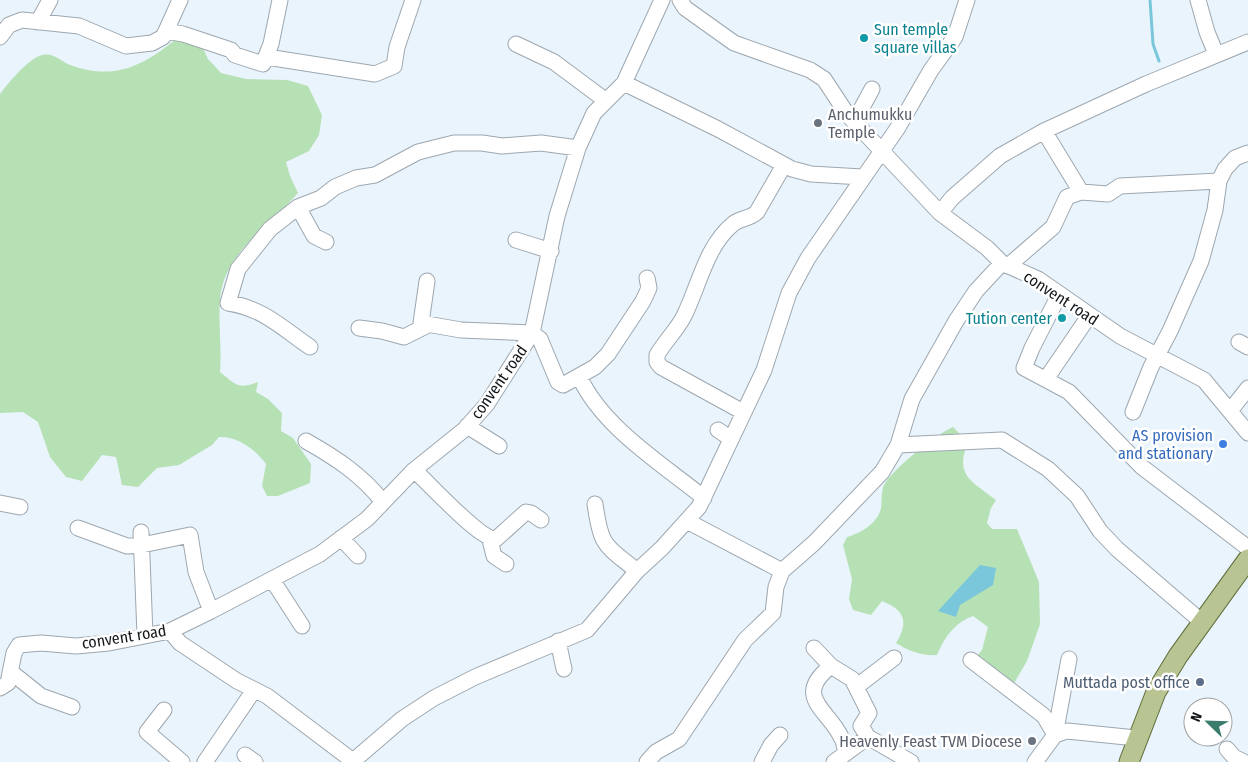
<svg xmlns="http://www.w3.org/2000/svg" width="1248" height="762" font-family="'Fira Sans Condensed',sans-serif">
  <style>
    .green { fill: #b6e1b4 }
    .water { fill: #7ac6db }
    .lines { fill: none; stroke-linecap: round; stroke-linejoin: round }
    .stream { stroke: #7ac6db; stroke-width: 3 }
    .minor-casing { stroke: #9da7af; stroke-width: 17 }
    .major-casing { stroke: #5f6e39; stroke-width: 21 }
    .minor { stroke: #fff; stroke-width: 15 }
    .major { stroke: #b8c492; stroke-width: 19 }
    .culture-dot { fill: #0f9aa8; stroke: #fff; stroke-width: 2 }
    .worship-dot { fill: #6b7280; stroke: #fff; stroke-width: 2 }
    .shop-dot { fill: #3f7fe0; stroke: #fff; stroke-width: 2 }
    .service-dot { fill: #5c6f8a; stroke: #fff; stroke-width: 2 }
    .labels { text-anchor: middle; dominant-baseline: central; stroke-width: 5; stroke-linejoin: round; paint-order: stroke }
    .culture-label { font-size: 16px; fill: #0d838f; stroke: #fff; text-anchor: start }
    .worship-label { font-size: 16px; fill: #5b616d; stroke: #fff; text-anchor: start }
    .street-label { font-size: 16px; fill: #14171a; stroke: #fff }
    .shop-label { font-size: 16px; fill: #366cbe; stroke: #fff; text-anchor: end }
    .service-label { font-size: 16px; fill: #4e5e75; stroke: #fff; text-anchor: end }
  </style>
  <rect width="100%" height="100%" fill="#eaf4fd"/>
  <path class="green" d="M181 35 200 42 208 59 221 73 246 79 287 80 308 86 322 115 319 135 309 151 286 162 290 176 298 193C270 226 224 252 220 299 218 323 222 348 220 372 235 384 238 390 258 382L256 392 268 399 282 413 281 431 293 438 311 464 310 483 278 496H267L262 486 266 464C255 449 237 436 219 437L212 445 179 465 157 468 138 487 122 485 116 457 102 455 82 481 66 477 50 457 38 422 23 412 0 413V94C9 82 28 59 42 55 53 52 61 61 70 65 117 82 146 64 181 35Z
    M953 427 968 442C954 476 972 481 996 500L991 508 987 523 992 529H1017L1039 582 1040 624 1027 661 1013 685 1000 683 975 673 972 662 982 650 988 627 973 616C954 623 945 637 937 655 922 656 908 651 896 643 909 622 905 610 882 601L871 615 853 610 849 599 852 579 843 545 847 537C861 533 878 523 881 508 882 501 881 494 883 488 888 472 937 434 953 427Z"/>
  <path class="water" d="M980 565 996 568 993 585 960 605 956 617 938 611Z"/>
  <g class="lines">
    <path class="stream" d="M1150 0 1153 44 1159 61"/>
    <defs>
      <path id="minor" d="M680 0 685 8 734 43 810 70 824 79 847 114 940 213 987 248 1002 263 1038 279 1120 336 1204 380 1248 433
        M1198 0 1207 32 1216 54
        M38 22 50 0
        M166 31 180 0
        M0 37 9 25 22 20 79 26 126 46 152 43 163 37 166 31 183 34 231 50 235 55 263 64 271 44 280 0
        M516 44 554 62 605 100
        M267 57 375 74 394 66 397 47 413 0
        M624 83 662 0
        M853 119 859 113 872 89
        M1081 192 1108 194 1120 186 1219 181
        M298 207 314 236 326 242
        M940 213 952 198 1000 156 1044 131
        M516 240 551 251
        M1008 266 1053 227 1067 197 1081 192 1044 131 1146 84 1248 42
        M427 281 421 323 461 330 532 333 540 339 558 382 563 385 595 367 608 354 643 301 649 288 647 278
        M1059 295 1032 348 1024 368 1069 392 1142 467 1248 548
        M359 328 382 331 404 337 426 326
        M1239 342 1248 347
        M310 347C282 328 263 308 228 303L238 269 270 229 298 207 321 198 335 187 356 178 375 175 418 152 454 143H482L502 146 541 143 578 148
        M579 376C602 427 661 463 704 498
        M1046 379 1089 316
        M1230 411 1248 388
        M743 412 661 367 657 362V355C665 341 677 330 684 316 699 286 706 246 733 224 740 218 750 219 757 212L784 165
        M1133 412 1151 367 1170 331 1201 261 1215 210 1219 181 1225 169 1235 158 1248 153
        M467 426 499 446
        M718 430 730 438
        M306 441C336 458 362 475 383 502
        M898 445 1002 440 1048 469 1077 496 1100 531 1117 549 1202 622
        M414 470C430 484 480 540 496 539L526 512 531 513 541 520
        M0 503 20 507
        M595 504C601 547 604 544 637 571
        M687 521 782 571
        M78 528 127 546 142 545 190 535 196 572 211 611
        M141 532 145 635
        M341 538 358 556
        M490 540 494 556 506 564
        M273 581 302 626
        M170 631 180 643 237 681 267 696 353 761
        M558 641 564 669
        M814 648 831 666 852 679 869 713 861 726 868 737
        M971 660 1044 716 1055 735
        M831 666C792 697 829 710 841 737 844 741 844 747 846 752
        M11 672 41 696 72 707
        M856 687 894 658
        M0 688 8 683 14 653 19 645 41 643 76 646 109 643 170 631 211 611 320 554 367 519 414 470 465 429 487 404 532 333 557 216 578 148 594 113 624 83 718 129 792 169 811 174 862 177
        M164 710 147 732 182 762
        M1055 735 1069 659
        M1227 749 1234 757 1244 762
        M245 755 255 762
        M205 762 254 690
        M352 762 402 719 434 698 475 677 587 630 637 571 662 548 699 507 764 370 789 293 808 258 897 129 931 70 955 37 967 0
        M647 762 656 752 679 739 745 640 773 613 776 587 782 571 814 543 882 472 898 445 912 399 956 321 976 291 1002 263
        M762 762 771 745 780 735
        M834 762 868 737 911 762
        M1035 762 1055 735 1067 731 1136 738"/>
      <path id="major" d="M1129 762 1156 692 1178 656 1248 559"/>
    </defs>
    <use href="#minor" class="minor-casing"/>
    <use href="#major" class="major-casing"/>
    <use href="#minor" class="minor"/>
    <use href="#major" class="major"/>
  </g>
  <g class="culture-dot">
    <circle cx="864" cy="38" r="5"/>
    <circle cx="1062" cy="318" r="5"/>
  </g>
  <g class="worship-dot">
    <circle cx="818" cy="123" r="5"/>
    <circle cx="1032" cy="741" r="5"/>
  </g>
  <circle class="shop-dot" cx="1223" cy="444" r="5"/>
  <circle class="service-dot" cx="1200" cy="682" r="5"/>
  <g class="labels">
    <g class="culture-label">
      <text x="874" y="29">Sun temple<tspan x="874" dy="18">square villas</tspan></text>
      <text x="1052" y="318" text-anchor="end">Tution center</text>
    </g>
    <g class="worship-label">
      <text x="828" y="114">Anchumukku<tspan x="828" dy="18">Temple</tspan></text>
      <text x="1022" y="741" text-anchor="end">Heavenly Feast TVM Diocese</text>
    </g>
    <g class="street-label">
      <text transform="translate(1061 298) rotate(33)">convent road</text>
      <text transform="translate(499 382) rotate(-55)">convent road</text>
      <text transform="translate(124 637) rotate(-9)">convent road</text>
    </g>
    <g class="shop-label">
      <text x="1213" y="435">AS provision<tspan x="1213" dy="18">and stationary</tspan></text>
    </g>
    <g class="service-label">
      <text x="1190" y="682">Muttada post office</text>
    </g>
  </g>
  <g transform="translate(1208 722) rotate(293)"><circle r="24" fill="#ffffff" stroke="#a1a2a3"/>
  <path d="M0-4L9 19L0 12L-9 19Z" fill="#3a7c6c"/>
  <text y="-8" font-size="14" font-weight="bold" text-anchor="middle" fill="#14171a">N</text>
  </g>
</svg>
